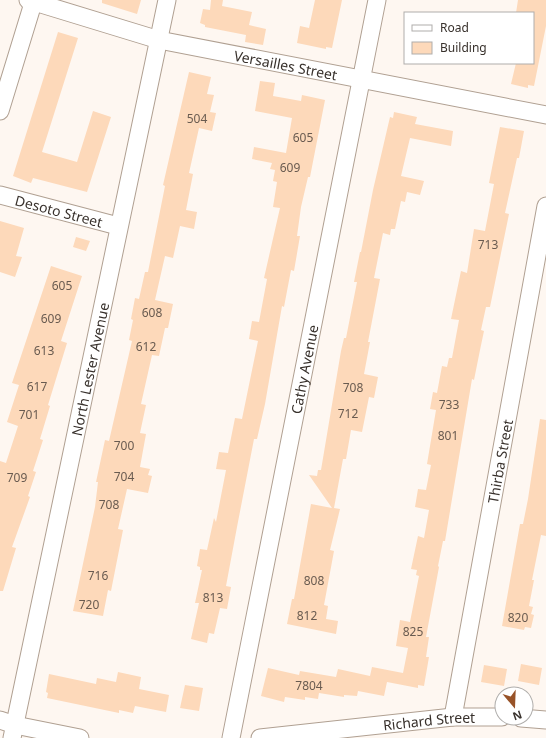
<svg xmlns="http://www.w3.org/2000/svg" width="546" height="738" font-family="'Noto Sans',sans-serif">
  <style>
    .building { fill: #fdd9ba }
    .lines { fill: none; stroke-linecap: round; stroke-linejoin: round }
    .minor-casing { stroke: #b0a092; stroke-width: 19 }
    .minor { stroke: #fff; stroke-width: 17 }
    .labels { text-anchor: middle; dominant-baseline: central; stroke-width: 3; stroke-linejoin: round; paint-order: stroke }
    .number-label { font-size: 12px; fill: #695b50 }
    .street-label { font-size: 14px; fill: #38312c; stroke: #fff }
  </style>
  <rect width="100%" height="100%" fill="#fef7f1"/>
  <path class="building" d="M102 0H141L137 14 102 3Z
    M211 0H223L222 6 252 12 249 25 266 29 263 45 245 42 246 35 205 27V25L200 23 203 9 210 10Z
    M315 0H342L332 48 326 47V49L297 43 300 26 309 28Z
    M518 0H546V26L534 86 528 85V88L511 84 516 63H535H533V13H516Z
    M58 32 78 38 42 152 77 162 93 111 111 117 87 192 33 178 31 183 13 176Z
    M189 72 211 77 207 94 214 95 210 112 216 113 212 131 199 128 189 173 193 174 186 210 197 212 194 229 180 226 173 258 165 256 155 300 173 304 168 328H165L159 356 152 355 141 404 146 405 140 433 146 434 140 467 150 469 148 475 152 476 148 493 127 489 118 529 123 530 111 591 108 590 103 616 73 611 95 507 98 482H96L105 440 109 441 132 341 129 340 133 320 131 319 135 298 139 299 145 272H148L165 186 163 185Z
    M260 81 275 83 273 96 301 101 302 95 325 100 310 177H308L301 207 297 236H300L294 271 291 270 284 307 282 306 265 404 257 439H254L237 527 226 586 231 587 227 609 220 608 214 634 209 633 207 643 191 639 199 603H195L202 570H200V567L197 566 200 549 207 550 214 518 216 522 226 470 216 469 219 452 228 453 235 418 242 419 258 341 249 339 252 321 259 322 267 279 264 278 280 208 273 207 277 182 273 181 275 170 270 169 272 163 252 159 254 147 286 153 292 118 255 111Z
    M394 112 417 117 415 124 453 131 451 146 410 138 401 176 424 181 420 195 407 192 405 202 401 201 395 229H391L390 235 383 233 374 278 380 279 368 342H370L364 374 378 377 374 398 369 397 362 432 351 430 346 459H343L334 508 340 509 330 550 334 551 324 605 328 606 326 619 338 621 336 634 287 624 292 599H294L311 504 332 508 309 475 317 476 318 470H321L341 351 344 338H346L357 282H354L360 252H361L373 190 390 117 393 118Z
    M500 127 524 131 519 158H517L505 213 509 214 490 307H486L481 330 484 331 480 350 474 380 472 379 445 541H443L438 566 439 567 426 637H429L426 657H429L424 686 418 685V688L387 682 384 696 358 691 357 696 344 695V697L319 693 318 699 305 697V700L285 697 284 702 261 696 268 668 299 675 300 671 336 677 338 669 370 676 372 667 403 673 408 648 396 646 400 620 410 622 419 576 416 575 417 570 411 569 418 536 424 538 429 510 415 507 418 489 426 490 431 465 427 464 436 410 430 409 433 392 437 393 442 366 447 367 449 358H452L459 320 451 319 461 271 467 273 474 229 485 231 494 184 489 183Z
    M0 221 24 228 16 256 22 257 15 277 0 272Z
    M76 237 90 241 86 251 73 247Z
    M51 266 82 276 61 341 67 343 48 405 50 406 40 439 43 440 33 471 36 472 28 496 30 497 12 547 16 548 3 591H0V461L6 463 18 426 7 422 19 385 12 383Z
    M540 419 546 420V536L541 535 532 580H534L529 606 533 607 531 614 534 615 531 628 525 627 524 630 502 626 520 524H523L528 499Z
    M521 664 542 668 539 685 518 681Z
    M484 665 507 669 504 686 481 682Z
    M118 672 141 677 139 689 169 695 166 712 135 706 133 713 119 710V713L47 698 48 693 46 692 49 674 96 684 97 678 116 682Z
    M185 685 203 688 199 711 180 708Z"/>
  <g class="lines">
    <defs>
      <g id="minor">
        <path id="s1" d="M28 0 159 40 546 115"/>
        <path d="M0 111 34 0"/>
        <path id="s2" d="M0 195 118 226"/>
        <path id="s3" d="M453 717 546 206"/>
        <path d="M521 718 546 720"/>
        <path d="M0 720 15 725 80 738"/>
        <path id="s4" d="M12 738 167 0"/>
        <path id="s5" d="M231 738 377 0"/>
        <path id="s6" d="M260 738 453 717H502"/>
      </g>
    </defs>
    <use href="#minor" class="minor-casing"/>
    <use href="#minor" class="minor"/>
  </g>
  <g class="labels">
    <g class="number-label">
      <text x="197" y="118">504</text>
      <text x="303" y="137">605</text>
      <text x="290" y="167">609</text>
      <text x="488" y="244">713</text>
      <text x="62" y="285">605</text>
      <text x="152" y="312">608</text>
      <text x="51" y="318">609</text>
      <text x="146" y="346">612</text>
      <text x="44" y="350">613</text>
      <text x="37" y="386">617</text>
      <text x="353" y="387">708</text>
      <text x="449" y="404">733</text>
      <text x="348" y="413">712</text>
      <text x="29" y="414">701</text>
      <text x="448" y="435">801</text>
      <text x="124" y="445">700</text>
      <text x="124" y="476">704</text>
      <text x="17" y="477">709</text>
      <text x="109" y="504">708</text>
      <text x="98" y="575">716</text>
      <text x="314" y="580">808</text>
      <text x="213" y="597">813</text>
      <text x="89" y="604">720</text>
      <text x="307" y="615">812</text>
      <text x="518" y="617">820</text>
      <text x="413" y="631">825</text>
      <text x="309" y="685">7804</text>
    </g>
    <g class="street-label">
      <text stroke="none"><textPath href="#s1" startOffset="266">Versailles Street</textPath></text>
      <text stroke="none"><textPath href="#s2" startOffset="61">Desoto Street</textPath></text>
      <text stroke="none"><textPath href="#s4" startOffset="377">North Lester Avenue</textPath></text>
      <text stroke="none"><textPath href="#s5" startOffset="376">Cathy Avenue</textPath></text>
      <text stroke="none"><textPath href="#s3" startOffset="260">Thirba Street</textPath></text>
      <text stroke="none"><textPath href="#s6" startOffset="170">Richard Street</textPath></text>
    </g>
  </g>
  <rect x="404" y="12" width="130" height="52" fill="#ffffff" stroke="#afadab"/>
  <rect x="412" y="25" width="20" height="6" fill="#ffffff" stroke="#afadab"/>
  <text x="440" y="32" font-size="12" fill="#38312c">Road</text>
  <rect x="412" y="42" width="20" height="12" fill="#fdd9ba" stroke="#afadab"/>
  <text x="440" y="52" font-size="12" fill="#38312c">Building</text>
  <g transform="translate(514 706) rotate(161)"><circle r="19" fill="#ffffff" stroke="#afadab"/>
  <path d="M0-3L7 15L0 10L-7 15Z" fill="#985328"/>
  <text y="-6" font-size="11" font-weight="bold" text-anchor="middle" fill="#38312c">N</text>
  </g>
</svg>
